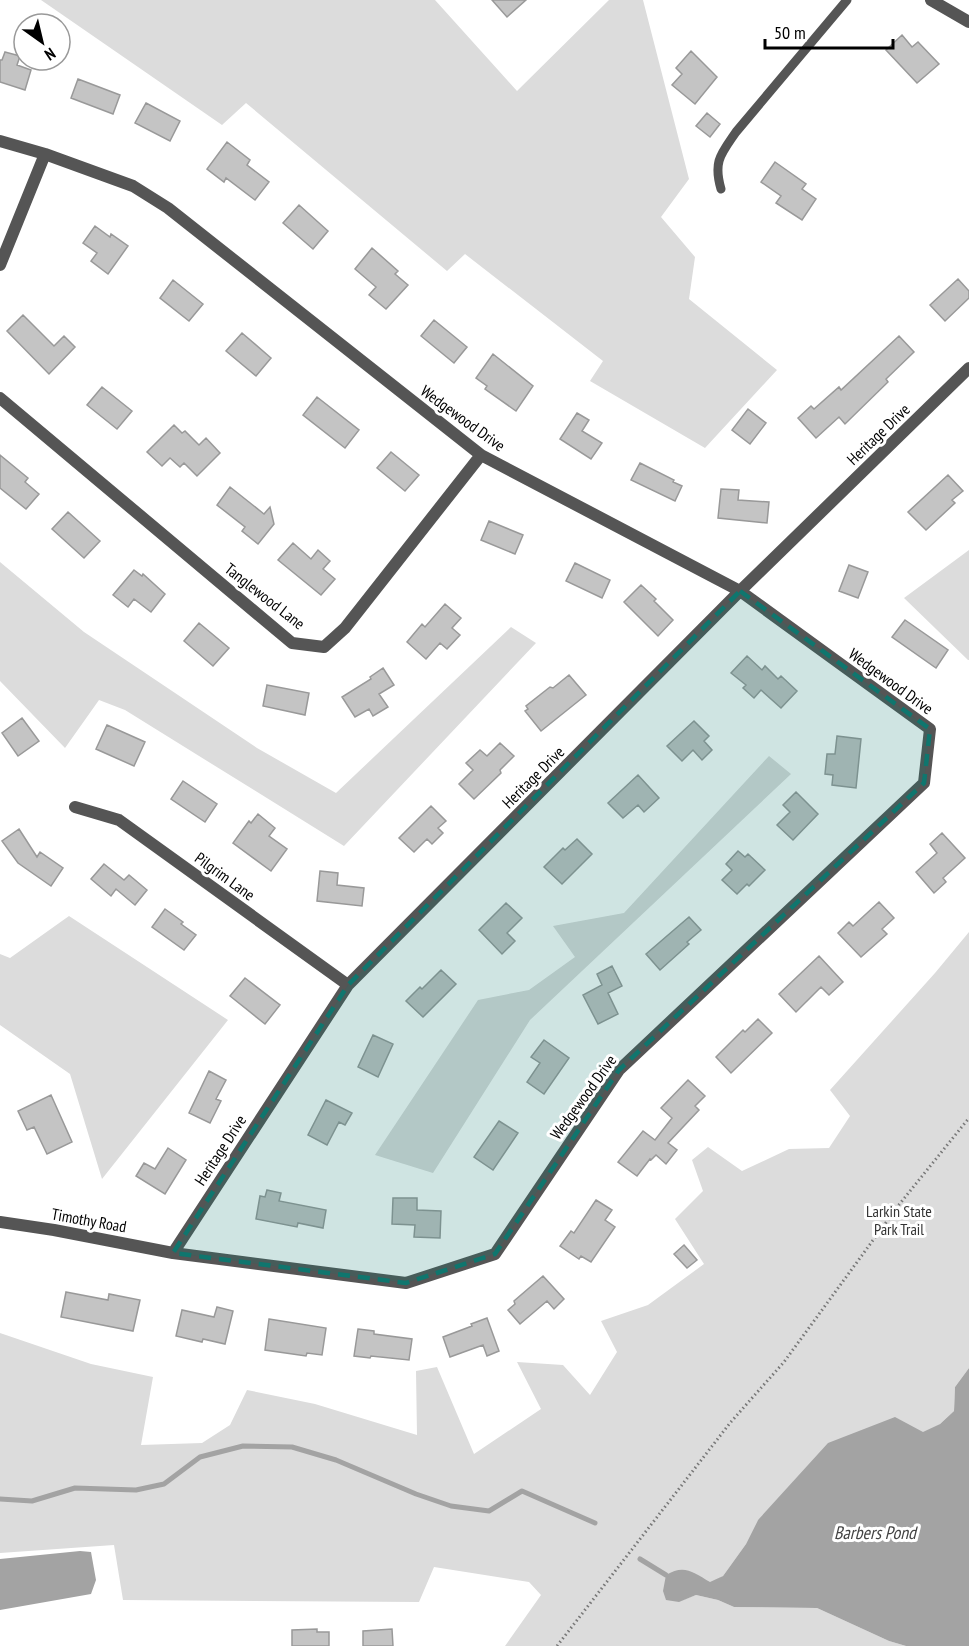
<svg xmlns="http://www.w3.org/2000/svg" width="969" height="1646" font-family="'PT Sans Narrow',sans-serif">
  <style>
    .green { fill: #dcdcdc }
    .water { fill: #a3a3a3 }
    .lines { fill: none; stroke-linecap: round; stroke-linejoin: round }
    .stream { stroke: #a3a3a3; stroke-width: 5 }
    .building { fill: #c4c4c4; stroke: #999; stroke-width: 1.5 }
    .path { stroke: #777; stroke-width: 3; stroke-dasharray: 1.5 3; stroke-linecap: butt }
    .service { stroke: #555; stroke-width: 9 }
    .minor { stroke: #555; stroke-width: 12 }
    .marked { fill: #0f766e; fill-opacity: 0.2; stroke: #0f766e; stroke-width: 4.5; stroke-dasharray: 12 8; stroke-linejoin: round }
    .labels { text-anchor: middle; dominant-baseline: central; stroke-width: 6; stroke-linejoin: round; paint-order: stroke }
    .street-label { font-size: 16px; fill: #000; stroke: #fff }
    .park-label { font-size: 16px; fill: #333; stroke: #fff }
    .water-label { font-size: 18px; font-style: italic; fill: #444; stroke: #fff }
  </style>
  <rect width="100%" height="100%" fill="#fff"/>
  <path class="green" d="M41 0H435L517 91 609 0H643L689 179 661 217 695 257 689 299 777 370 705 448 590 381 603 361 465 254 447 271 246 103 222 125Z
    M969 550V660H968L904 598Z
    M0 562 84 632 257 748 336 793 511 627 536 643 344 846 125 710 99 700 65 748 0 681Z
    M769 756 791 774 530 1020 433 1173 375 1155 478 1000 529 990 575 957 553 926 624 913Z
    M69 916 228 1020 102 1179 70 1074 0 1025V954L10 958Z
    M969 932V1368L955 1387 954 1411 940 1424 758 1520 746 1544 723 1576 680 1601 696 1595 718 1600 734 1607 817 1608 889 1641 906 1646H505L541 1595 529 1582 434 1567 419 1602 123 1600 114 1545 0 1553V1333L91 1364 153 1377 141 1445 202 1443 230 1425 247 1390 315 1404 417 1435 416 1371 437 1367 474 1454 541 1409 517 1362 563 1365 590 1395 617 1352 601 1321 648 1305 704 1264 675 1219 703 1191 692 1160 708 1147 742 1171 789 1149 829 1148 850 1116 830 1090 935 973Z"/>
  <path class="water" d="M969 1368V1646H906L889 1641 817 1608 734 1607 718 1600 696 1595 679 1602 666 1600 663 1591 666 1575C684 1564 693 1572 710 1582L723 1576 746 1544 758 1520 828 1443 895 1417 923 1432 940 1424 954 1411 955 1387Z
    M80 1551 91 1552 96 1580 91 1594 0 1610V1559Z"/>
  <g class="lines">
    <path class="stream" d="M0 1499 32 1501 75 1488 136 1490 164 1484 200 1457 243 1446 292 1447 336 1460 416 1494 451 1506 489 1511 522 1491 595 1523
      M640 1559 666 1575"/>
  </g>
  <path class="building" d="M492 0H526L507 17Z
    M902 35 912 47 918 42 939 64 917 83 886 50Z
    M691 51 717 77 695 104 672 85 682 74 676 68Z
    M5 52 20 56 17 65 31 70 25 90 0 82V60H2Z
    M78 79 120 95 113 114 71 98Z
    M146 103 180 121 170 141 135 123Z
    M707 113 720 124 710 137 696 126Z
    M227 142 250 160 247 165 269 182 255 200 226 178 224 182 207 169Z
    M775 162 806 184 802 189 816 199 802 220 776 203 781 196 761 182Z
    M299 205 328 231 313 249 283 223Z
    M95 226 110 237 111 234 128 246 108 274 91 261 97 253 83 243Z
    M372 248 398 271 395 274 408 285 386 309 369 295 376 287 355 269Z
    M958 279 969 291V298L945 321 930 305Z
    M173 280 203 304 189 321 160 298Z
    M23 315 54 346 64 336 75 347 49 374 7 331Z
    M434 320 467 347 454 363 421 336Z
    M242 333 271 358 256 376 226 351Z
    M899 336 914 352 886 379 888 382 845 424 839 417 816 438 798 418 811 406 814 409 839 387 841 390Z
    M493 354 533 386 516 411 485 389 487 386 476 378Z
    M102 387 132 411 117 429 87 405Z
    M317 397 359 430 345 448 303 415Z
    M748 409 766 423 750 444 732 430Z
    M577 413 589 420 582 431 602 443 591 459 560 439Z
    M174 425 182 433 185 431 199 445 206 438 220 453 197 476 184 463 180 467 170 458 162 466 147 452Z
    M391 452 419 475 405 491 377 468Z
    M0 455 28 478 25 482 39 494 26 509 0 488Z
    M640 463 674 480 673 482 682 486 675 501 631 480Z
    M948 475 963 491 952 500 955 503 926 530 908 512Z
    M230 487 264 514 270 507 274 524 258 544 242 531 245 527 217 505Z
    M721 489 739 490 738 500 769 502 767 523 718 518Z
    M68 512 100 541 84 558 52 529Z
    M489 521 523 535 515 554 481 540Z
    M293 543 311 559 318 550 330 561 323 569 335 579 321 595 278 560Z
    M575 563 610 580 602 598 566 581Z
    M849 565 868 572 858 598 839 591Z
    M134 570 142 576 143 574 165 594 151 612 134 599 128 607 113 595Z
    M641 585 656 599 654 601 673 620 658 636 624 602Z
    M445 604 461 618 452 628 460 635 447 649 440 643 426 659 407 642 422 624 425 627Z
    M905 620 948 650 936 668 892 637Z
    M199 623 229 648 213 666 184 641Z
    M747 656 762 670 765 666 778 679 781 676 797 691 781 708 761 690 754 698 743 688 746 685 731 673Z
    M383 668 394 685 379 694 388 707 373 716 369 709 355 717 342 697 371 679 370 677Z
    M569 675 586 695 541 731 525 711 528 709 526 706 550 687 553 688Z
    M267 685 309 693 305 715 263 706Z
    M22 718 39 741 18 756 2 733Z
    M694 721 709 736 704 741 712 750 702 760 693 750 682 761 667 746Z
    M107 725 145 742 134 766 96 749Z
    M837 736 861 739 856 788 832 785 833 775 825 774 827 754H835Z
    M500 743 514 756 500 770 501 773 474 799 459 784 473 770 466 763 480 750 487 756Z
    M638 775 659 798 644 812 638 805 623 818 608 803Z
    M183 781 217 804 205 822 171 799Z
    M796 792 818 814 793 840 777 825 790 812 783 805Z
    M431 806 446 821 438 828 443 833 432 844 427 839 414 852 399 838Z
    M258 814 275 828 269 836 287 849 271 871 233 843 249 821 251 823Z
    M19 829 37 857 40 852 63 868 51 886 18 863 2 841Z
    M942 833 965 858 943 878 946 882 934 893 916 872 937 853 930 844Z
    M577 839 592 854 562 884 544 867 563 848 565 850Z
    M738 851 745 857 748 854 765 870 749 886 747 884 737 894 722 880 732 870 726 864Z
    M104 864 124 880 129 875 147 890 135 905 116 889 111 896 91 879Z
    M320 871 338 873 337 885 364 888 362 906 317 901Z
    M879 902 894 918 882 929 887 934 861 957 838 933 849 922 853 926Z
    M506 903 522 918 507 933 515 941 502 954 479 930Z
    M165 909 183 922 181 924 196 935 184 950 152 927Z
    M689 917 701 930 687 942 689 944 660 970 646 954Z
    M819 956 843 982 829 995 821 987 796 1012 779 994Z
    M612 966 622 986 608 993 618 1014 598 1024 583 995 602 985 597 974Z
    M441 970 456 984 423 1017 406 1001 420 987 422 989Z
    M245 978 280 1005 265 1024 230 996Z
    M758 1019 772 1033 731 1073 716 1057 743 1030 745 1032Z
    M373 1035 393 1044 378 1077 358 1067Z
    M544 1040 569 1058 544 1094 527 1082 540 1063 531 1057Z
    M209 1071 226 1080 216 1099 221 1101 210 1123 189 1113Z
    M688 1080 705 1096 695 1106 699 1110 668 1143 677 1150 666 1164 656 1155 651 1160 650 1159 637 1176 618 1162 643 1131 655 1140 672 1118 661 1108Z
    M51 1095 72 1142 47 1154 34 1127 27 1130 18 1111Z
    M326 1100 352 1113 345 1125 339 1122 327 1145 308 1135Z
    M499 1121 518 1133 493 1170 474 1157Z
    M168 1148 186 1160 165 1194 136 1176 144 1163 155 1169Z
    M267 1190 281 1193 279 1201 326 1210 323 1228 298 1223 297 1227 256 1219 260 1196 265 1197Z
    M393 1198H417V1210L441 1211 440 1238 414 1237 415 1225 392 1224Z
    M596 1200 612 1210 605 1220 615 1227 591 1262 581 1256 579 1259 560 1246 571 1231 574 1233Z
    M684 1245 697 1260 687 1268 674 1254Z
    M543 1276 564 1299 554 1309 547 1301 520 1324 508 1310 515 1304 514 1301Z
    M66 1292 108 1300 109 1294 140 1300 133 1331 61 1317Z
    M217 1307 233 1311 225 1344 203 1339 202 1342 176 1336 182 1310 214 1317Z
    M487 1318 499 1351 487 1356 483 1345 450 1357 443 1337 472 1326 471 1324Z
    M269 1319 326 1328 322 1355 307 1353 306 1356 265 1350Z
    M358 1329 374 1331V1334L412 1339 409 1360 371 1356 370 1358 354 1356Z
    M317 1629V1632H329V1646H292V1630Z
    M392 1629 393 1646H363V1631Z"/>
  <g class="lines">
    <path class="path" d="M557 1646 730 1423 784 1362 898 1206 969 1118"/>
    <path class="service" d="M721 189C713 161 721 154 736 132L847 0"/>
    <path class="minor" d="M931 0 969 22
      M0 141 45 154 133 186 168 208 481 455 740 591 930 729 924 783 619 1070 495 1254 406 1283 173 1253 54 1230 0 1222
      M0 265 45 154
      M0 398 292 643 324 647 345 628 481 455
      M75 807 119 820 348 985
      M173 1253 348 985 740 591 969 368"/>
  </g>
  <path class="marked" d="M740 591 930 729 924 783 619 1070 495 1254 406 1283 173 1253 348 985Z"/>
  <g class="labels">
    <g class="street-label">
      <text transform="translate(463 418) rotate(36)">Wedgewood Drive</text>
      <text transform="translate(878 434) rotate(-44)">Heritage Drive</text>
      <text transform="translate(265 596) rotate(38)">Tanglewood Lane</text>
      <text transform="translate(891 681) rotate(36)">Wedgewood Drive</text>
      <text transform="translate(533 777) rotate(-45)">Heritage Drive</text>
      <text transform="translate(225 876) rotate(36)">Pilgrim Lane</text>
      <text transform="translate(583 1097) rotate(-54)">Wedgewood Drive</text>
      <text transform="translate(220 1150) rotate(-57)">Heritage Drive</text>
      <text transform="translate(89 1220) rotate(10)">Timothy Road</text>
    </g>
    <g class="park-label">
      <text x="899" y="1211">Larkin State<tspan x="899" dy="18">Park Trail</tspan></text>
    </g>
    <g class="water-label">
      <text x="875" y="1532">Barbers Pond</text>
    </g>
  </g>
  <g transform="translate(42 42) rotate(146)"><circle r="28" fill="#ffffff" stroke="#999999" stroke-width="1.5"/>
  <path d="M0-4.5L10 22L0 15L-10 22Z" fill="#000000"/>
  <text y="-9" font-size="16" font-weight="bold" text-anchor="middle" fill="#000000">N</text>
  </g>
  <path d="M765 39v9h128v-9" fill="none" stroke="#000000" stroke-width="3"/>
  <text x="774" y="39" font-size="18" fill="#000000" stroke="#ffffff" stroke-width="4.5" paint-order="stroke">50 m</text>
</svg>
